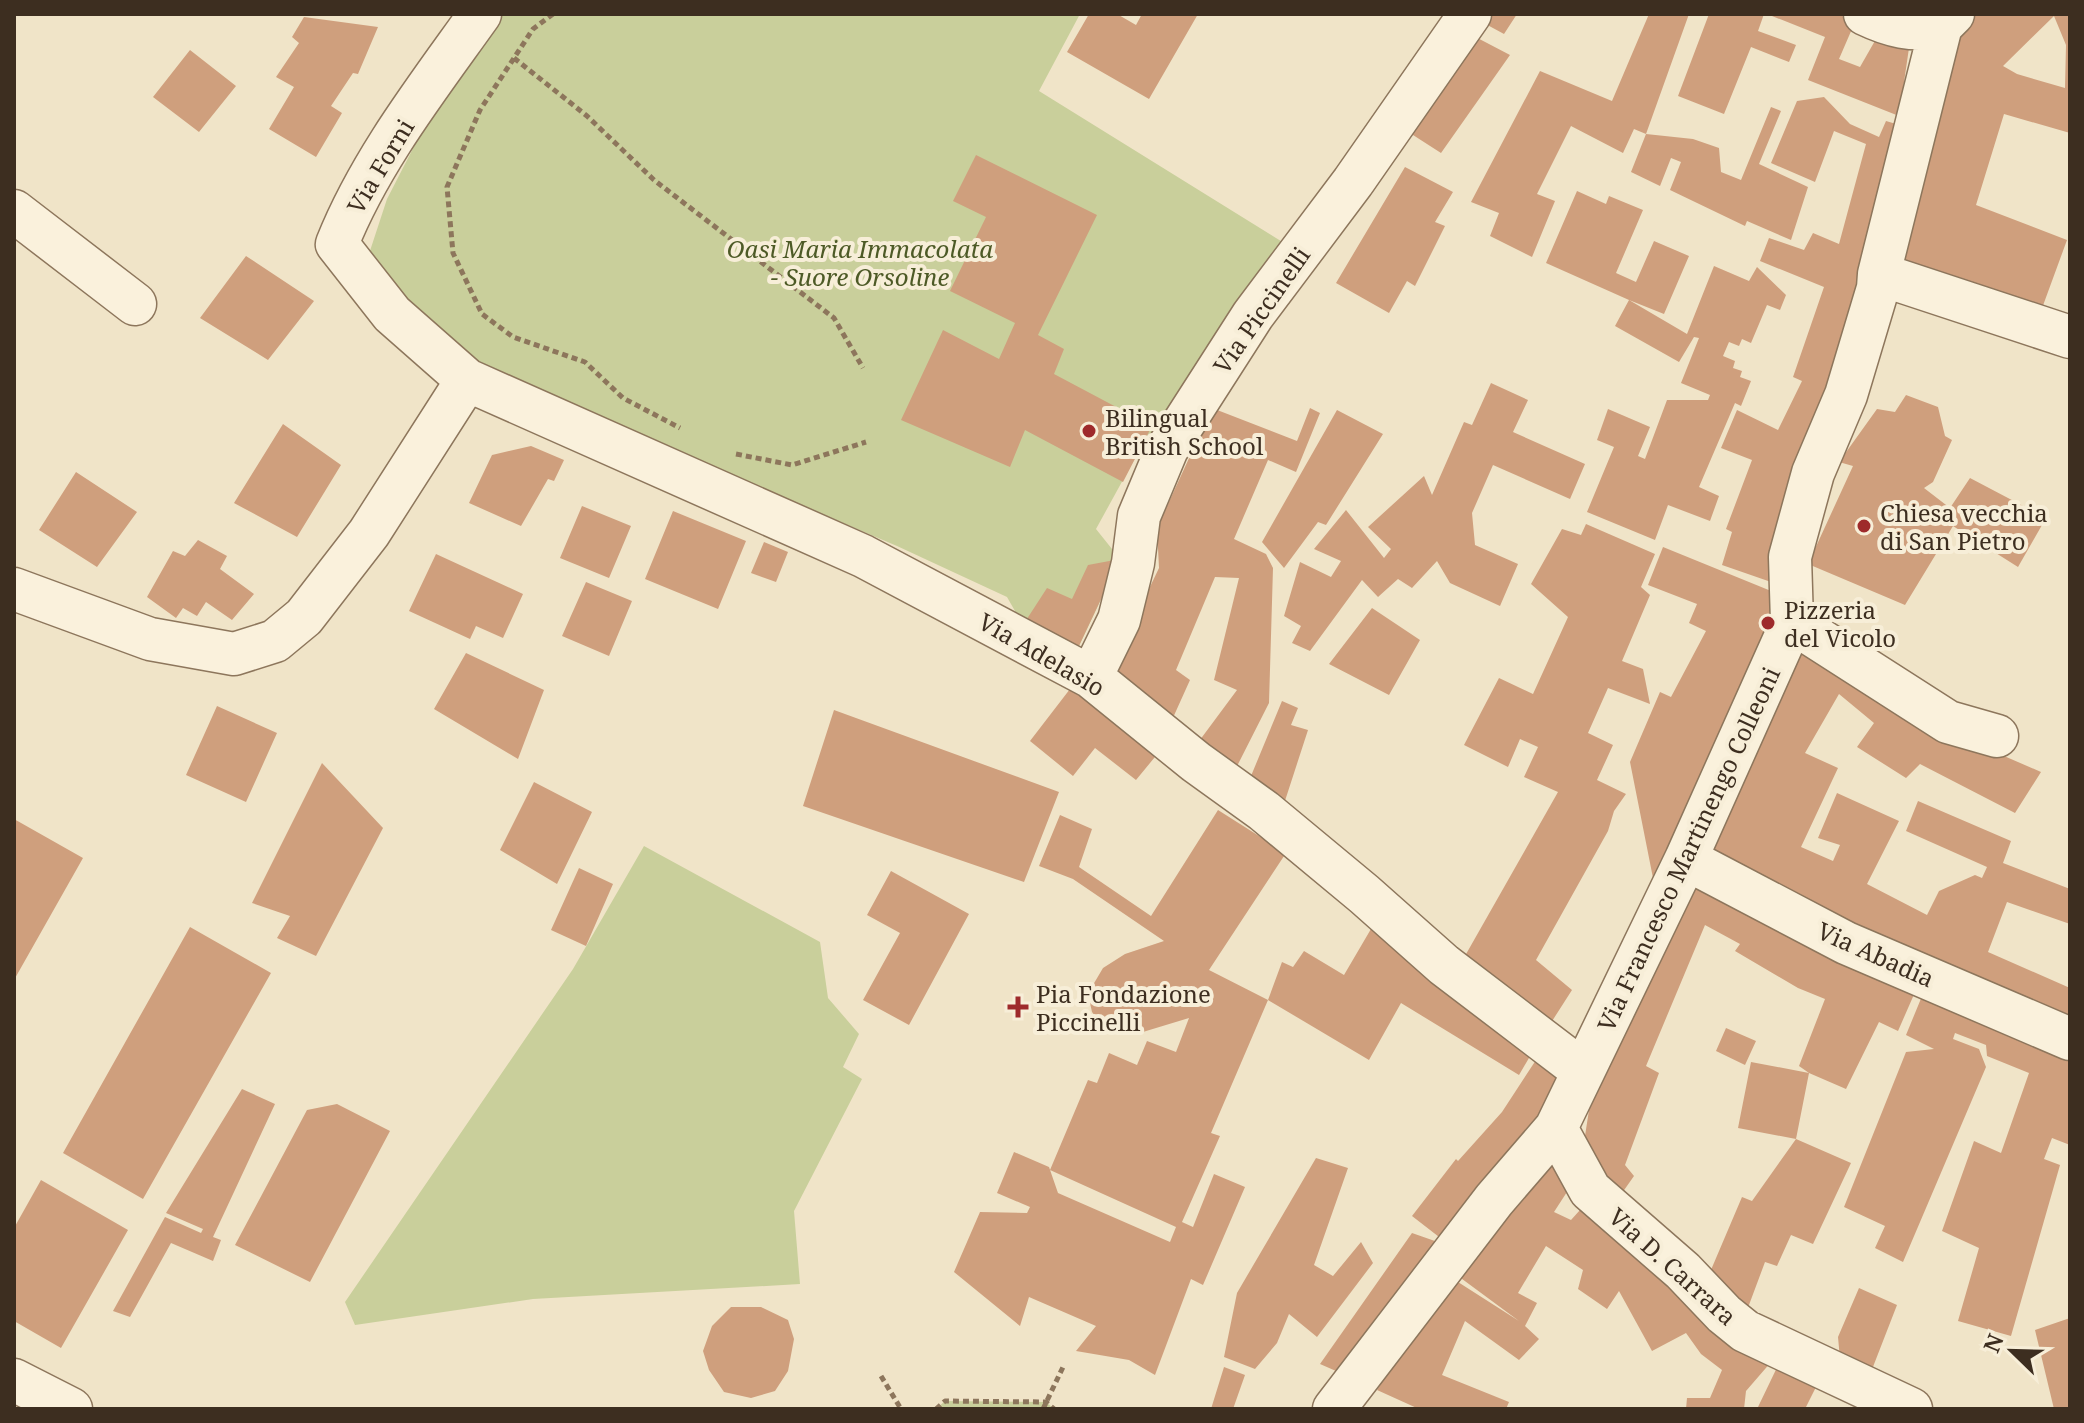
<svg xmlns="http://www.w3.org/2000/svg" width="2084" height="1423" font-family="'Noto Serif',serif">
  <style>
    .green { fill: #c9cf9b }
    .building { fill: #cf9f7d; fill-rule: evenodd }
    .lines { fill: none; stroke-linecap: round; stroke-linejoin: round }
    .street-casing { stroke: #8d765c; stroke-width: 45 }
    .path { stroke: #8d765c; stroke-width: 5; stroke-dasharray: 6 4; stroke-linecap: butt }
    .street { stroke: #faf1dc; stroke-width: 42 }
    .poi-dot { fill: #9e2a2b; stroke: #f7eed8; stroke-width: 3 }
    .labels { text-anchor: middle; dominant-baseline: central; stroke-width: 8; stroke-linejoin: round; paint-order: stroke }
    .street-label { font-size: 24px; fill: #3d2e20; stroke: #f7eed8 }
    .park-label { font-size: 24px; font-style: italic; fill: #4d5a26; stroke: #f7eed8 }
    .poi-label { font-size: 24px; fill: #3d2e20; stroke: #f7eed8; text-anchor: start }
  </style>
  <rect width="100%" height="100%" fill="#f0e4c8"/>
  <path class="green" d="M502 14H1080L1039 91 1284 243 1144 463 1135 458 1096 529 1120 559 1078 648 1023 625 1007 597 897 546 466 362 368 257 387 199 424 127Z
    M644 846 820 942 828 998 859 1034 843 1067 862 1079 794 1211 800 1284 533 1299 355 1325 345 1302 573 969Z
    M945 1401 1046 1402 1054 1409H936Z"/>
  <path class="building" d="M1089 14H1117L1136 25 1142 14H1198L1149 99 1067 52Z
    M1483 14H1517L1504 34 1480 21Z
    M1649 14H1689L1646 134 1634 129 1623 153 1571 126 1537 194 1555 201 1532 257 1490 236 1499 213 1471 202 1540 71 1612 101Z
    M1709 14H1764L1758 31 1796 45 1789 62 1751 47 1724 114 1678 96Z
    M1767 14H1838L1855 22 1839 59 1860 67 1880 32 1909 48 1899 116 1808 80 1825 37Z
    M1973 14H2070V133L2004 114 1976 205 2067 240 2041 311 1895 256 1951 36ZM2054 16 2066 45 2065 88 2017 74 2003 66Z
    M304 17 378 27 358 74 353 73 331 106 342 113 316 157 269 129 294 87 276 77 299 43 292 37Z
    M1466 32 1510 55 1441 153 1399 126Z
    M190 50 236 86 199 132 153 97Z
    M1824 97 1850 124 1879 137 1886 121 1903 126 1828 392 1787 484 1771 582 1722 565 1732 532 1726 529 1752 460 1721 448 1737 410 1778 430 1802 381 1793 377 1824 287 1760 261 1769 238 1804 250 1813 233 1839 244 1866 144 1834 131 1815 182 1771 163 1797 101Z
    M1771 107 1781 111 1759 164 1808 187 1791 240 1747 221 1745 226 1670 190 1681 162 1671 158 1660 186 1631 172 1646 134 1693 139 1719 148 1721 172 1741 180Z
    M976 155 1097 215 1038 335 1064 349 1054 374 1152 426 1123 482 1025 430 1010 467 901 420 943 330 999 359 1015 323 950 291 986 217 953 201Z
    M1405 167 1453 192 1435 222 1445 226 1415 286 1407 281 1389 313 1336 283Z
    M1577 191 1606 204 1609 196 1643 210 1616 273 1636 282 1654 241 1689 256 1664 314 1629 300 1687 334 1714 266 1749 281 1757 267 1786 295 1780 310 1767 305 1751 343 1742 339 1739 346 1729 342 1723 356 1735 361 1733 368 1742 371 1740 377 1751 381 1741 406 1735 403 1699 487 1719 496 1710 521 1668 505 1655 540 1587 512 1614 447 1597 440 1608 409 1650 427 1638 456 1645 459 1667 400H1708L1710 395 1681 383 1699 338 1694 337 1679 362 1615 326 1629 300 1546 263Z
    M246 256 314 301 268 360 200 318Z
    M1491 383 1528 400 1513 432 1585 464 1570 499 1493 465 1472 513 1475 545 1518 564 1500 606 1450 583 1437 561 1412 588 1398 579 1378 597 1362 580 1310 651 1292 643 1301 626 1284 616 1300 562 1331 577 1341 561 1314 549 1346 510 1384 558 1391 549 1368 527 1424 476 1432 495 1464 422 1472 425Z
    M1906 395 1938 407 1945 436 1952 440 1933 482 1924 488 1950 508 1970 478 2046 518 2018 567 1953 526 1905 605 1808 564 1853 466 1839 462 1877 409 1895 412Z
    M1212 408 1297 441 1310 408 1320 413 1296 472 1268 460 1234 539 1266 554 1273 568 1269 703 1230 780 1191 752 1237 690 1214 680 1239 578 1215 577 1176 670 1190 680 1167 731 1105 681 1159 568 1157 528Z
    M1337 410 1383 434 1326 525 1318 522 1284 568 1262 542Z
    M283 424 341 465 297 537 234 503Z
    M531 446 564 460 554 481 548 479 521 526 469 503 492 455Z
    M76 472 137 512 97 567 39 530Z
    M582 506 631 526 609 578 560 558Z
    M673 511 746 541 718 609 645 579Z
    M1586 524 1655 554 1641 587 1650 595 1622 661 1643 669 1650 704 1608 688 1588 733 1613 745 1597 780 1626 794 1614 811 1608 831 1536 960 1572 990 1547 1029 1457 970 1558 792 1524 777 1538 747 1520 739 1508 767 1464 745 1499 678 1533 694 1568 617 1531 584 1562 529 1581 535Z
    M198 540 227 556 220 569 254 594 232 620 206 602 197 616 183 608 176 618 147 597 173 551 185 556Z
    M764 542 788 552 776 582 751 573Z
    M1663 547 1776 593 1765 639 1653 878 1630 762 1660 692 1671 697 1706 631 1689 623 1697 604 1648 585Z
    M436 554 523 594 503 638 476 626 470 639 409 611Z
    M1120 559 1078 648 1023 625 1047 588 1072 599 1088 565Z
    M586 582 632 601 609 656 562 636Z
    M1372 608 1420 640 1389 695 1329 664Z
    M1797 644 1914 717 2041 772 2015 813 1920 764 1906 778 1857 747 1874 723 1839 694 1805 753 1838 768 1801 847 1833 861 1840 845 1818 838 1837 793 1899 821 1867 884 1927 915 1939 891 1975 875 1982 878 1987 867 1906 831 1918 801 2011 841 2003 863 2070 889V924L2007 902 1988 952 2070 988V1032L1708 856Z
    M466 653 544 690 518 759 434 709Z
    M1080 676 1164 746 1136 780 1095 748 1073 776 1030 741Z
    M1282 701 1298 708 1291 725 1308 730 1282 810 1251 776Z
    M217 706 277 733 246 802 186 775Z
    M834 710 1059 792 1024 882 803 806Z
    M322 763 383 828 316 956 277 938 290 916 252 903Z
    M534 782 592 812 557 884 500 850Z
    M1218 810 1286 853 1209 970 1268 1000 1211 1133 1220 1136 1182 1222 1193 1227 1214 1174 1245 1187 1203 1285 1191 1279 1155 1375 1129 1360 1076 1351 1096 1326 1029 1297 1020 1326 954 1272 980 1212 1027 1213 1030 1207 997 1193 1014 1152 1049 1167 1058 1193 1170 1242 1176 1227 1050 1170 1088 1080 1097 1083 1109 1053 1137 1065 1147 1041 1176 1052 1189 1018 1133 1035 1110 1029 1099 1021 1092 1012 1090 1003V990L1103 968 1125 954 1164 941 1073 879 1039 866 1060 815 1092 829 1079 867 1151 916Z
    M14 819 83 858 14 980Z
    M579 868 613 884 586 946 551 930Z
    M891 871 969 914 909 1025 863 1000 900 933 867 915Z
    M1690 880 1919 983 1898 1031 1879 1022 1846 1089 1809 1073 1796 1139 1851 1163 1813 1244 1791 1235 1777 1266 1765 1262 1746 1313 1705 1284 1742 1197 1752 1201 1796 1139 1738 1128 1751 1062 1809 1073 1799 1066 1825 999 1798 988 1735 951 1740 944 1705 925 1646 1066 1659 1073 1625 1165 1634 1176 1615 1203 1583 1149 1589 1110Z
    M1378 917 1536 1046 1519 1075 1401 1003 1369 1060 1268 1000 1282 962 1293 967 1304 951 1344 975Z
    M190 927 271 973 143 1199 63 1153Z
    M1927 984 2070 1058V1145L2052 1138 2044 1159 2060 1165 2011 1336 1958 1321 1979 1248 1942 1231 1974 1141 2001 1153 2029 1073 1987 1056 1986 1045 1955 1033 1953 1039 1979 1049 1986 1067 1903 1262 1875 1248 1885 1226 1844 1207 1906 1052 1934 1049 1906 1035Z
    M1726 1028 1756 1041 1745 1065 1716 1051Z
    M1536 1060 1570 1084 1539 1159 1576 1178 1554 1212 1571 1220 1589 1200 1687 1282 1681 1300 1732 1345 1778 1354 1746 1391 1744 1409H1686L1687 1398H1710L1722 1370 1701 1354 1686 1333 1652 1351 1619 1291 1607 1309 1578 1289 1583 1270 1546 1246 1518 1293 1537 1303 1525 1326 1539 1339 1519 1360 1465 1321 1442 1375 1509 1402 1506 1409H1419L1377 1390 1447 1275 1519 1321 1454 1273 1452 1247 1412 1216 1456 1159 1458 1161 1502 1112Z
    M242 1089 275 1104 213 1237 221 1240 213 1261 171 1243 130 1317 113 1311 165 1217 201 1233 203 1229 166 1213Z
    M337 1104 390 1131 310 1282 235 1245 307 1110Z
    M1316 1158 1348 1168 1314 1265 1333 1276 1361 1242 1373 1263 1317 1337 1289 1314 1277 1343 1255 1369 1224 1357 1237 1293Z
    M41 1180 128 1230 61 1348 14 1321V1228Z
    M1412 1233 1452 1247 1352 1378 1320 1364Z
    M1859 1288 1897 1305 1871 1372 1840 1359 1838 1337Z
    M731 1307H761L788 1320 794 1339 788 1371 775 1391 751 1398 724 1392 709 1370 703 1351 712 1326Z
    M2070 1318V1409H2054L2035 1330Z
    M1782 1357 1819 1381 1805 1409 1758 1407Z
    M1224 1367 1245 1375 1233 1409H1211Z"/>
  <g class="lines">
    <defs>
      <path id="street" d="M480 14C428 87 370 161 337 244L392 314 467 380 863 556 1091 677 1196 762 1264 811 1364 894 1444 965 1583 1071
        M1865 14C1890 26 1913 32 1941 26
        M14 211 135 304
        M1879 274 2070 337
        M14 589 150 639 234 654 275 641 304 617 369 533 467 380
        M1792 622 1948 722 1997 736
        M1091 677 1119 620 1133 563 1139 516 1167 449 1253 315 1353 182 1470 14
        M1686 859 1846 943 2070 1039
        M1556 1128 1590 1190 1683 1271 1724 1314 1745 1331 1911 1409
        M14 1380 71 1409
        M1334 1409 1494 1200 1556 1128 1686 859 1792 622 1790 557 1813 473 1846 395 1878 288 1879 274 1941 26 1953 14"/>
    </defs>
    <use href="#street" class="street-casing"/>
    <path class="path" d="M553 14 533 29 480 110 447 187 453 253 482 314 513 337 585 362 623 398 680 428
      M514 58 587 116 654 180 834 318 863 368
      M736 454 792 465 866 442
      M881 1376 901 1409
      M936 1409 945 1401 1046 1402 1054 1409
      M1043 1409 1064 1365"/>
    <use href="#street" class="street"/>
  </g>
  <g class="poi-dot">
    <circle cx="1089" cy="431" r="8"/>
    <circle cx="1864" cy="526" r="8"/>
    <circle cx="1768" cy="623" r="8"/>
    <path d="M1014 995h8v8h8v8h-8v8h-8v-8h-8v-8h8z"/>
  </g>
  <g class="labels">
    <g class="street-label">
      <text transform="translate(380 166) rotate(-59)">Via Forni</text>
      <text transform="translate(1261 310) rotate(-55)">Via Piccinelli</text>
      <text transform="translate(1042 654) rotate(30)">Via Adelasio</text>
      <text transform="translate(1688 849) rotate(-65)">Via Francesco Martinengo Colleoni</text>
      <text transform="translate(1876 954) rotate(24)">Via Abadia</text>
      <text transform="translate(1673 1266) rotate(42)">Via D. Carrara</text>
    </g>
    <g class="park-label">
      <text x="860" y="248">Oasi Maria Immacolata<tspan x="860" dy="28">- Suore Orsoline</tspan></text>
    </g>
    <g class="poi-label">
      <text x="1105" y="417">Bilingual<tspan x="1105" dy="28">British School</tspan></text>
      <text x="1880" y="512">Chiesa vecchia<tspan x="1880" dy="28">di San Pietro</tspan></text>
      <text x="1784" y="609">Pizzeria<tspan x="1784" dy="28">del Vicolo</tspan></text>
      <text x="1036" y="993">Pia Fondazione<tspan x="1036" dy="28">Piccinelli</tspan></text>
    </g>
  </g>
  <rect width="2084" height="1423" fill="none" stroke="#3d2e20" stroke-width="32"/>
  <g transform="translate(2012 1351) rotate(293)" stroke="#f7eed8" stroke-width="6" paint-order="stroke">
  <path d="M0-6L14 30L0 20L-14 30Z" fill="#3d2e20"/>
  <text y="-12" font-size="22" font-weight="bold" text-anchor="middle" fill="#3d2e20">N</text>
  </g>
</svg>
